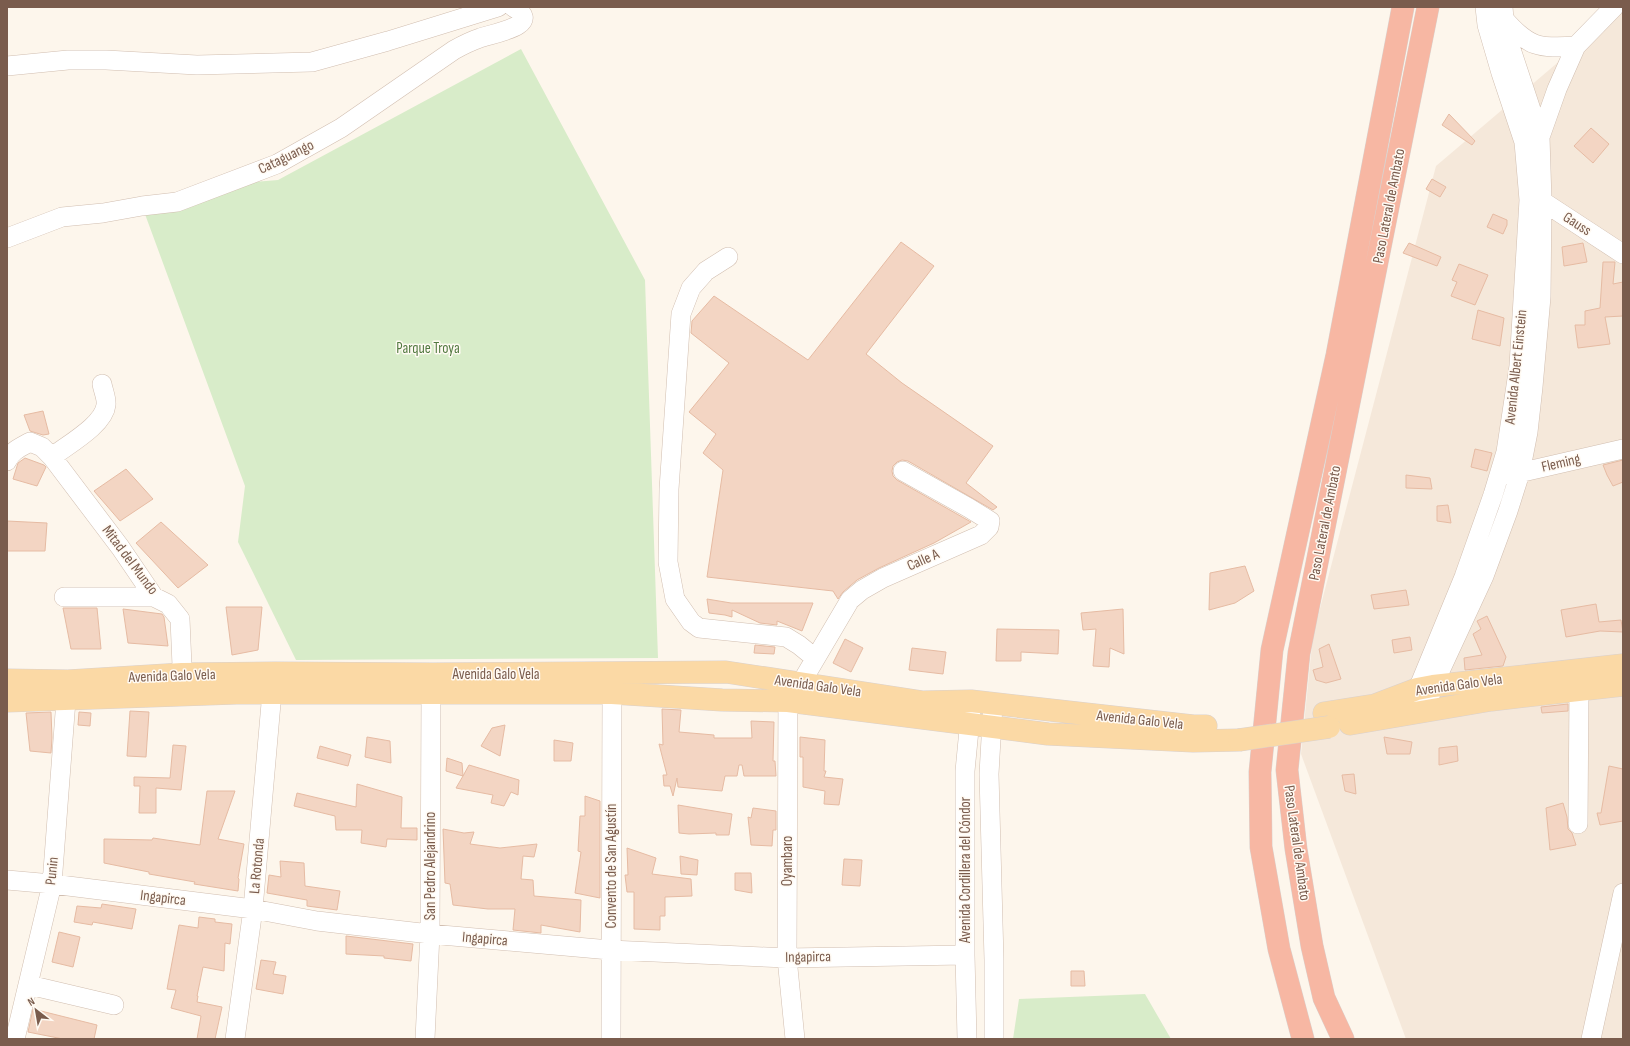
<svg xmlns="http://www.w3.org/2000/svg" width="1630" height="1046" font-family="'Sofia Sans Condensed',sans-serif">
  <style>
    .residential { fill: #f5e8da }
    .green { fill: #d8ecc9 }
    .building { fill: #f3d5c3; stroke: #e6bba3 }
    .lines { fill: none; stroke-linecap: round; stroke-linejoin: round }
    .minor-casing { stroke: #d1beb0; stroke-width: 20 }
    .major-casing { stroke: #dad1cd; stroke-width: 23 }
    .highway-casing { stroke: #dad1cd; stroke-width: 23 }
    .minor { stroke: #fff; stroke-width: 19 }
    .major { stroke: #fbd9a5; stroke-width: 22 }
    .highway { stroke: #f7b7a3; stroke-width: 22 }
    .major-bridge-casing { stroke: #dad1cd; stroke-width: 23; stroke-linecap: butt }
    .major-bridge { stroke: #fbd9a5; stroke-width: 22 }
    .labels { text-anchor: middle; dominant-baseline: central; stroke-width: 3; stroke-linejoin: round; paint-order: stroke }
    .street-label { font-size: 15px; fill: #7a5c4d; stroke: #fffaf3 }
    .park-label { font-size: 15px; fill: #537a41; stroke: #fffaf3 }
  </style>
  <rect width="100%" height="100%" fill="#fdf6ec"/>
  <path class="residential" d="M1623 7V1039H1406L1301 754 1313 635 1436 166Z"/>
  <path class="green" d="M521 49 645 280 658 658 296 660 238 542 245 486 142 206 221 185 278 180Z
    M1145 994 1171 1039H1013L1019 999Z"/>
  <path class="building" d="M1449 114 1475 141 1472 145 1442 125Z
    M1591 128 1609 144 1593 163 1574 146Z
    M1432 179 1446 187 1440 197 1426 189Z
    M1493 214 1507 220V225L1503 234 1487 227Z
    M901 242 934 266 866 354 902 383 993 446 966 483 997 507 993 510 908 461 902 460 897 462 893 466 892 471 893 476 897 480 971 522 934 543 879 568 857 580 843 592 838 599 833 591 707 577 723 470 703 453 716 434 689 412 729 363 691 333 692 321 714 296 808 360Z
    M1409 243 1441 257 1437 266 1403 253Z
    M1583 243 1587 262 1564 266 1562 247Z
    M1603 262H1615L1613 284 1623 282V316L1605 317 1610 344 1578 348 1575 325H1585V311L1600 308Z
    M1459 264 1488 275 1475 305 1451 296 1457 282 1452 280Z
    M1478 310 1504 318 1500 346 1472 339Z
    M43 411 49 434 43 435 30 431 24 415Z
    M1475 449 1492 453 1487 471 1471 467Z
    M25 458 44 465 46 467 37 486 13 479 18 463Z
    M1623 460V482L1613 486 1607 475 1603 465Z
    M126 469 153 499 120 521 94 491Z
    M1406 475 1430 478 1432 489 1406 488Z
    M1448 505 1451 523 1437 521V506Z
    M7 521 47 523 45 551H7Z
    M161 522 208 565 178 588 136 543Z
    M1245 566 1254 591 1235 603 1209 610 1210 573Z
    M1406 590 1409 605 1374 609 1371 595Z
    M707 599 731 603H813L802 631 777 621V625L760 623 732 610V617L725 615 709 613Z
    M1596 604 1599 622 1621 620 1623 632 1600 631 1566 637 1561 610Z
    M226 607H262L258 650 232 655Z
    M63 608H97L101 649H71Z
    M123 609 162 614 164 617 168 646 128 643Z
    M1123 609 1124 654 1110 648 1109 667 1093 666 1096 629 1083 630 1081 613Z
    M1487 616 1506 657 1503 666 1465 670 1464 658 1482 655 1473 634 1481 629 1477 621Z
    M997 629 1059 630 1058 654 1021 652V661H996Z
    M1410 637 1412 650 1394 653 1392 640Z
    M845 639 863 648 851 672 833 663Z
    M1329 644 1341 679 1326 683 1316 680 1313 670 1323 667 1319 649Z
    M755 645 775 647 774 654 754 653Z
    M912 648 946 652 943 674 909 670Z
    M1568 704V711L1542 713 1541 707Z
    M662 709 681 710 679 732 714 735V738H752L751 721 774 722 773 761H775L776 776H744L742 765H739L737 776H725L722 791 678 787 677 778 673 796 670 786H664L663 775H667L659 744 663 745Z
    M130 711 149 712 146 757 127 756Z
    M51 712 52 738 51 753 30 751 26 713Z
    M79 712 91 713 90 726 78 725Z
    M505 725 500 756 481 746 492 728Z
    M367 737 390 741 391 763 365 757Z
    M800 737 825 740 824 771H826L824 777 843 779 839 805 824 804 825 791 803 787V757H800Z
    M1384 737 1412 742 1410 754H1387Z
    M554 740 573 743 571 761H554Z
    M173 745 186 746 181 790 156 788V813H139L140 786H134V777L170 778Z
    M320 746 351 755 348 766 317 758Z
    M1457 746 1458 761 1439 765V748Z
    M447 758 462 763 463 776 469 765 519 780 518 795 511 792 504 806 491 803 493 795 456 788 463 776 446 771Z
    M1609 766 1623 769V821L1600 825 1597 813H1601Z
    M1354 774 1356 794 1345 791 1342 775Z
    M357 784 402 797 401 828H417V840L387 839 386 847 361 843 362 830H336L335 816 294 806 297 793 356 807Z
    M207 791H235L218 839 244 844 238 878 239 879 238 891 194 884 195 882 149 874V872L104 863V839L152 840 153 838 200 845Z
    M585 796 600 801V898L575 893 581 852 578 851 580 816H585Z
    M1563 803 1567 817 1568 829 1572 833 1576 845 1550 850 1546 808Z
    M678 805 732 814 729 835H716V833L689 834 679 833Z
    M753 808 776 811V830H773L772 846 751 845 748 817 751 818Z
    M443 829 464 833 474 832 470 844 500 848 537 844 534 857 523 856 521 879 533 880 534 896 581 900 580 932 541 925V933L513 930 515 909H488L453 905 450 884 445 883Z
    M627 848 656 858 652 874 691 879 692 896 665 897V916H660V930L634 929V892H627L625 875H628Z
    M680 856 698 860 697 875 681 874Z
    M844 859 862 860 860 886 842 885Z
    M280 861 304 863 305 886 340 891 337 910 307 906V900L267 893 269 875 281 877Z
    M735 873H751L752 893 735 890Z
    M102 904 136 909 132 929 93 922 92 925 74 922 77 906 101 908Z
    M199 917 215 919V922L232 924 230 944 225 943 224 971 203 967 197 996H198L197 1002 222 1007 215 1039H197L201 1016 171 1008 176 990 167 989 179 925 198 928Z
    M59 932 80 937 73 967 52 962Z
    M346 936 413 944 411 961 384 958V956L346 954Z
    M261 960 276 962 273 974 286 976 283 994 256 989Z
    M1071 971H1084L1085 986H1071Z
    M33 1009 97 1025 94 1039H63L28 1032Z"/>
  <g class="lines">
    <defs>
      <path id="minor" d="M1504 19C1528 47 1539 49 1576 46
        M7 66 68 60H106L197 65 312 62 388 41 498 7
        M1540 137 1557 89 1576 46 1614 7
        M1532 200 1542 201 1623 254
        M7 238 62 217 103 213 142 206 177 202 277 164 341 128 454 50C463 45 471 41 480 38 490 34 546 25 513 7
        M728 257 706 271 691 288 681 314 669 489 668 562 675 599 691 622 699 628 786 637 799 645 815 658
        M52 457 120 547 154 597 168 604 180 619 183 689
        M7 461C11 451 21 447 30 442L42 447 52 457C67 445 104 425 106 405 107 399 103 390 102 384
        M1510 475 1623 449
        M64 597H154
        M801 683 850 600 862 590 883 578 981 535 989 527 990 521 969 508 903 471
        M788 687 787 958 795 1039
        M1413 701 1464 577 1493 495 1506 452 1519 366 1529 200 1524 142 1501 73 1487 25 1485 7
        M993 704 989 774 994 960V1039
        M1425 712 1433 686 1484 576 1508 511 1520 473 1528 432 1533 387 1541 297 1542 201 1540 137 1505 31 1503 7
        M1578 824 1579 689
        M7 880 52 884 253 909 317 921 430 934 610 950 787 958 965 955
        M29 985 114 1005
        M15 1039 52 884 66 700
        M235 1039 253 909 272 692
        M425 1039 430 934 431 693
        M611 1039 612 693
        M967 1039 965 955V771L971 709
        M1591 1039 1623 893"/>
      <path id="major" d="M7 680 68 681 182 674 275 673 433 674 726 672 923 702 971 701 1193 726H1206
        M7 701 236 693H612L722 700 788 701 1048 734 1193 741 1239 740
        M1324 713 1375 705 1417 689 1433 686 1623 665
        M1350 724 1491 700 1623 685"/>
      <path id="highway" d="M1303 1039 1279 949 1261 847 1260 772 1272 650 1337 355 1403 7
        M1343 1039 1324 998 1312 946 1296 849 1287 770 1299 653 1428 7"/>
    </defs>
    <use href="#minor" class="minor-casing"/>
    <use href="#major" class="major-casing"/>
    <use href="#highway" class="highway-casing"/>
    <use href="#minor" class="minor"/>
    <use href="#major" class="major"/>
    <use href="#highway" class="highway"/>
    <defs>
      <path id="major-bridge" d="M1239 740 1329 727"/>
    </defs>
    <use href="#major-bridge" class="major-bridge-casing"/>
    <use href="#major-bridge" class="major-bridge"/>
  </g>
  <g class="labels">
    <g class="street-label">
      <text transform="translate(286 157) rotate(-26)">Cataguango</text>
      <text transform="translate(1389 206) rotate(-79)">Paso Lateral de Ambato</text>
      <text transform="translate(1577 224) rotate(33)">Gauss</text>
      <text transform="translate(1516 367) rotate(-84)">Avenida Albert Einstein</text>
      <text transform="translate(1561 463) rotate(-13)">Fleming</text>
      <text transform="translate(1325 523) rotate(-79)">Paso Lateral de Ambato</text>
      <text transform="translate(130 560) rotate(53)">Mitad del Mundo</text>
      <text transform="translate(923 560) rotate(-24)">Calle A</text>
      <text x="496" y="674">Avenida Galo Vela</text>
      <text transform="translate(172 676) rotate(-2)">Avenida Galo Vela</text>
      <text transform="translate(1459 685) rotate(-8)">Avenida Galo Vela</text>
      <text transform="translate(818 686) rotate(8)">Avenida Galo Vela</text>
      <text transform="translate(1140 720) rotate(6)">Avenida Galo Vela</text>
      <text transform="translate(1297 843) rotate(82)">Paso Lateral de Ambato</text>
      <text transform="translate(787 861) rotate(-90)">Oyambaro</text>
      <text transform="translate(257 866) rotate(-85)">La Rotonda</text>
      <text transform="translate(430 866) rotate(-90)">San Pedro Alejandrino</text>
      <text transform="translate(611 866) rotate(-90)">Convento de San Agustín</text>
      <text transform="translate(965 870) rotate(-90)">Avenida Cordillera del Cóndor</text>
      <text transform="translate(52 871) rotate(-84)">Punin</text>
      <text transform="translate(163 898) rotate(7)">Ingapirca</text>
      <text transform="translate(485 939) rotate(5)">Ingapirca</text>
      <text transform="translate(808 957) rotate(-1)">Ingapirca</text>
    </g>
    <g class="park-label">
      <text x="428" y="348">Parque Troya</text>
    </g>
  </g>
  <rect width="1630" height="1046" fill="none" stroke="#7a5c4d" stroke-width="16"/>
  <g transform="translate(36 1010) rotate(329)" stroke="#fffaf3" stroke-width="3" paint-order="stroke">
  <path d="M0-3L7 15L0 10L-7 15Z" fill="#7a5c4d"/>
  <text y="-6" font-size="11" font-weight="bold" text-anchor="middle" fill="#7a5c4d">N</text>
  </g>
</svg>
